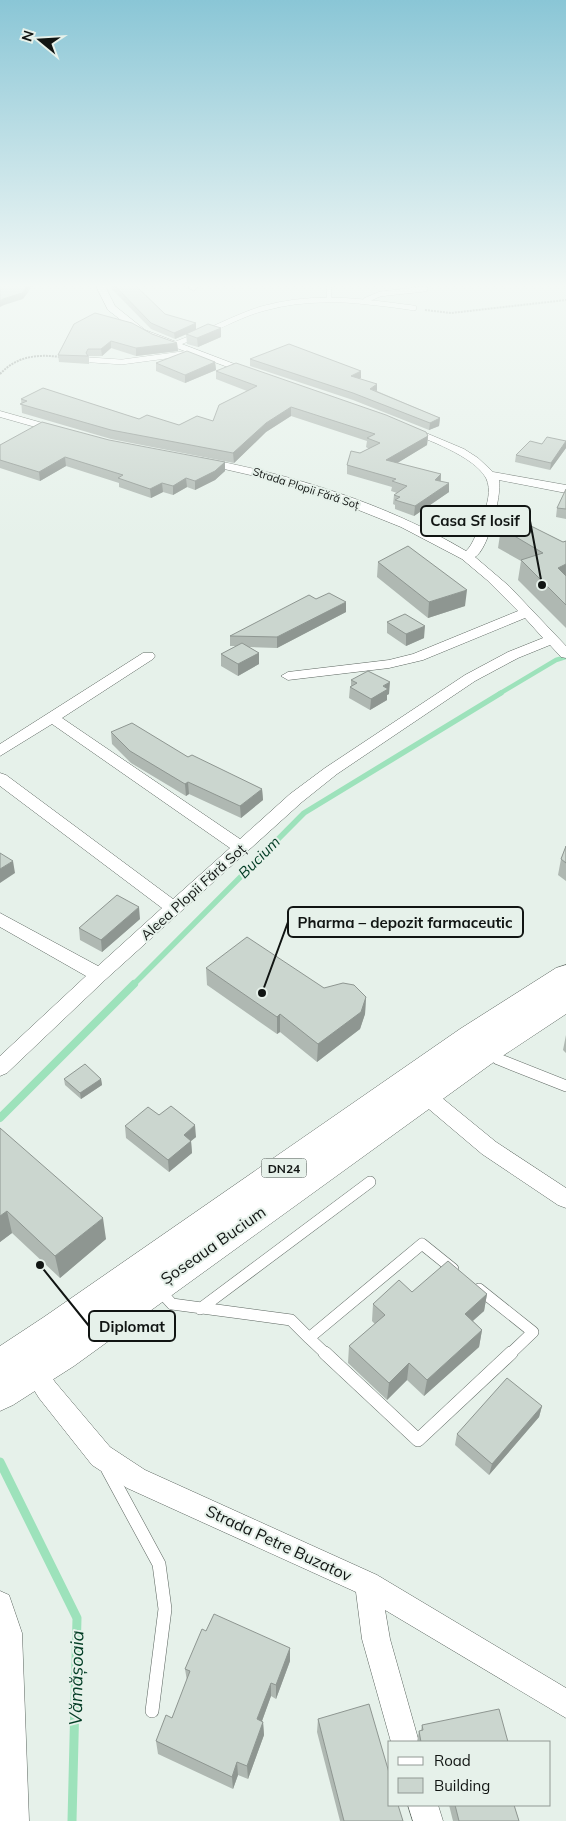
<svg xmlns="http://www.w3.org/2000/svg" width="566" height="1821" font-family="Mulish,sans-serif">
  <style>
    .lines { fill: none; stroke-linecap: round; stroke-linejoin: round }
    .stream-far3 { stroke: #9de2bb; stroke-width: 4.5 }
    .stream-far2 { stroke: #9de2bb; stroke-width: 5.5 }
    .stream-far1 { stroke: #9de2bb; stroke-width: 8 }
    .stream { stroke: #9de2bb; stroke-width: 9 }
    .service-far2-casing { stroke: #5c6660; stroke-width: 5.5 }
    .service-far1-casing { stroke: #5c6660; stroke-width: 12 }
    .service-casing { stroke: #5c6660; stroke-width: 14 }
    .minor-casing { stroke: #5c6660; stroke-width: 1 }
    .primary-casing { stroke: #5c6660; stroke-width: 1 }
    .path { stroke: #979f9a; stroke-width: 2; stroke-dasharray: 2 1; stroke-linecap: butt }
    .service-far2 { stroke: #fff; stroke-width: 5 }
    .service-far1 { stroke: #fff; stroke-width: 11 }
    .service { stroke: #fff; stroke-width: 13 }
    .minor { fill: #fff; fill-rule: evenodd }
    .primary { fill: #fff; fill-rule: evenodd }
    .wall { fill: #afb8b2 }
    .shaded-wall { fill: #8e9691 }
    .building { fill: #cbd6cf; stroke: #8e9691 }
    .labels { text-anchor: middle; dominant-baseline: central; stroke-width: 4; stroke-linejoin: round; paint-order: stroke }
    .far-street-label { font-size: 11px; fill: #111513; stroke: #e6f1ea }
    .shield { fill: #e6f1ea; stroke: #515754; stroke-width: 1 }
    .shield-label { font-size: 12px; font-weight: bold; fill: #111513 }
    .street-label { font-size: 14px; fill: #111513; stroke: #e6f1ea }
    .water-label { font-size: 15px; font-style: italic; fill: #023c24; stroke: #e6f1ea }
    .near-street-label { font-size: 16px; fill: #111513; stroke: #e6f1ea }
    .near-water-label { font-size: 18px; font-style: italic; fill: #023c24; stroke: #e6f1ea }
    .leader { fill: none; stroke: #111513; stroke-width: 2 }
    .callout-dot { fill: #111513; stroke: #e6f1ea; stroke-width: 2 }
    .callout { fill: #e6f1ea; stroke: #111513; stroke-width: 2 }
    .callout-label { font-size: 15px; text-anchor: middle; font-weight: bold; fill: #111513 }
  </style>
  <rect width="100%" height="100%" fill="#e6f1ea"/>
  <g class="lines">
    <path class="stream-far3" d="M499 694 556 660 566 657"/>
    <path class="stream-far2" d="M133 985 304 813 501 693"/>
    <path class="stream-far1" d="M0 1118 134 984"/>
    <path class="stream" d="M0 1462 77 1618 72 1821"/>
    <defs>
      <path id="service-far2" d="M329 284V299
        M366 300 380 294 425 289
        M208 331C227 323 245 313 265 308 314 294 365 301 414 308
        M173 345 196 336
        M91 360 122 362 189 353"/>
      <path id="service-far1" d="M488 1051 498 1059 566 1086
        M479 1289 533 1332 510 1354
        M160 1291 172 1304 291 1320 309 1338 422 1244 453 1269
        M200 1309 370 1182
        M309 1338 326 1354"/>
      <path id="service" d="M325 1353 418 1440 511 1353
        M108 1470 159 1564 165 1609 152 1711"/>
      <path id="minor" d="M95 284H104L115 306 145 330 258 373 249 375 139 334 108 310Z
        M191 284H200L194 291 189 288Z
        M0 411 64 429 66 431 60 434 0 417Z
        M407 425 464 449 478 458 493 472 566 485V493L499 480C502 495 488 550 475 557L509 586 566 646V658L561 657 550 645 518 658 475 681 337 774 302 802 105 980 7 1073 0 1076V1056L86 976 0 927V913L98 966 162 908 0 786V773L6 775 173 899 230 848 52 724 0 756V744L143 653H153L155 656 153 659 62 718 240 839 290 794 325 768 465 675 508 652 543 638 525 618 423 660 389 668 288 680 281 676 288 672 389 660 413 654 518 611 487 580 462 559 401 527 316 493 259 477 198 463 196 461 202 458C294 475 385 503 466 551 474 544 479 526 483 516 487 505 492 490 486 478 474 456 426 439 403 430L402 428Z
        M418 1081 425 1084 496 1142 566 1188V1208L558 1205 482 1154 411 1094 408 1089 411 1084Z
        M31 1355 39 1358 55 1382 110 1447 145 1470 377 1575 566 1688V1718L385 1610 390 1639 419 1742H391L362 1639 356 1592 127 1488 92 1465 39 1398 19 1366 23 1358Z
        M0 1591 9 1595 22 1633 29 1821H0Z
        M408 1805H438L443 1821H413Z"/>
      <path id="primary" d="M566 965V1014L498 1059 74 1366 13 1405 0 1411V1346L44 1317 460 1029 556 968Z"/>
    </defs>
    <use href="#service-far2" class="service-far2-casing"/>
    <use href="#service-far1" class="service-far1-casing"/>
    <use href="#service" class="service-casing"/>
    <use href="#minor" class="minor-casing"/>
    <use href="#primary" class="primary-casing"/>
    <path class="path" d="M425 310 451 313 566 300
      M0 374C17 356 37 354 60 357"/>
    <use href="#service-far2" class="service-far2"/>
    <use href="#service-far1" class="service-far1"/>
    <use href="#service" class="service"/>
    <use href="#minor" class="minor"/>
    <use href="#primary" class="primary"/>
  </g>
  <path class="wall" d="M107 284H134L165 314 196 323V330L175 339 151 329Z
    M74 324 152 334 177 343 178 351 136 356 111 348 102 356H89V364L59 362 58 355Z
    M221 328V337L198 347 187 344 186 334Z
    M250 359 361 378 359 379 377 391 440 418 439 426 429 430 353 400 250 366Z
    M215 362 216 370 185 383 156 371V363Z
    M216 371 428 436 427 445 397 463 441 474V481L449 492 414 516 395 509V505L393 504 394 495 397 493 391 491 392 487 347 474V465L360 453 369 449 366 447 367 441 291 416 266 432 234 463 111 439 22 413 21 399 139 419 179 425 213 421 247 391 216 379Z
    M542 444 566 448 550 470 515 462 516 455Z
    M0 445 225 471 215 480 195 490 187 487 173 495 163 492 151 498 119 487V483L66 466 40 481 0 468Z
    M566 489V519L556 517 557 508Z
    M501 528 563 542 566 541V628L518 580 521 561 498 548Z
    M378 562 465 606 428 618 377 577Z
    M316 599 346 612 277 648 249 647 259 653V664L238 676 221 666V654L236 646H230V636Z
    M387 622 424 638 406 646 387 633Z
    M351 680 389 694 387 695V700L370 710 349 698 350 687 351 686Z
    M111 732 188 757 262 789 263 800 241 818 189 794 186 796 131 763 112 744Z
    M566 846V881L558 875 561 859Z
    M140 919 102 952 80 940 79 928Z
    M206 968 324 988 366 997 365 1014 360 1029 317 1062 280 1032 277 1034 207 985Z
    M566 1035V1053L563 1050Z
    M64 1079H101L102 1085 81 1099 65 1085Z
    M159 1115 196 1137 191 1141 192 1153 169 1172 126 1138 125 1126Z
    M0 1128 106 1239 60 1278 12 1233 0 1242Z
    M412 1292 487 1294 484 1311 473 1321 482 1330 479 1347 424 1396 407 1380 387 1400 348 1363 349 1346 375 1324 372 1321 373 1304Z
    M542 1406 539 1417 489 1475 455 1445 457 1434Z
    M206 1631 290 1648V1661L276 1699 271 1696 262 1721 263 1722 264 1735 248 1779 238 1775 233 1789 158 1754 156 1741 172 1718 187 1681 185 1669Z
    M318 1719 403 1821H340L317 1732Z
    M422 1725 508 1742H417L419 1731H421Z
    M449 1805H514L519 1821H453Z"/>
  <path class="shaded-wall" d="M28 284H34L23 299 4 305 0 307V301Z
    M196 323V330L175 339 174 333Z
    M221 328V337L198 347 197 338Z
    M111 341V348L102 356 101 349Z
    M177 343 178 351 136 356V348Z
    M215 362 216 370 185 383V375Z
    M361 371V378L350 383 351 376Z
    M377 384V391L370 389Z
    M291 407V416L266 432 234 463 233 453 266 423Z
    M440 418 439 426 429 430 430 423Z
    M428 436 427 445 386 470V460Z
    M566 441V448L550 470 551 463Z
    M65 457 66 466 40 481 39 472Z
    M225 462V471L215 480 195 490V481Z
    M441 474 440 484 435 480Z
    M186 478 187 487 173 495V486Z
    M162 483 163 492 151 498 150 489Z
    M449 483V492L414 516 415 506Z
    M566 564V583L558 568Z
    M467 590 465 606 428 618 429 602Z
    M346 602V612L277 648V637Z
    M425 626 424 638 406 646V634Z
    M259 653V664L238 676V664Z
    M390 682 389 694 387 695V700L370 710 371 699 383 686Z
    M188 782 189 794 186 796 185 784Z
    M262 789 263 800 241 818 240 806Z
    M13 861 15 873 0 883V869Z
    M139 907 140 919 102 952 101 940Z
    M366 997 365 1014 360 1029 317 1062 318 1044Z
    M280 1014V1032L277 1034V1017Z
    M101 1079 102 1085 81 1099 80 1093Z
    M195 1125 196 1137 191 1141 192 1153 169 1172 168 1160 184 1135Z
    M7 1211 12 1233 0 1242V1216Z
    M103 1218 106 1239 60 1278 55 1256Z
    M487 1294 484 1311 462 1330 465 1314Z
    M482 1330 479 1347 424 1396 427 1380Z
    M409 1363 407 1380 387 1400 389 1383Z
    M542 1406 539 1417 489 1475 492 1464Z
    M290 1648V1661L276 1699V1685Z
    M271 1683V1696L258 1732 257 1719Z
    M263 1722 264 1735 248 1779 247 1766Z
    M237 1762 238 1775 233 1789 232 1777Z"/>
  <path class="building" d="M0 284H28L22 293 3 299 0 301Z
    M113 284H134L165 314 196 323 174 333 151 323Z
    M95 313 132 323 152 334 177 343 136 348 111 341 101 349H88L86 353 88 356 58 355 74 324Z
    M208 324 221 328 197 338 186 334Z
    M289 344 361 371 351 376 377 384 370 389 440 418 430 423 353 393 250 359Z
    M187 351 215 362 185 375 156 363Z
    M236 363 386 415 426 432 428 436 386 460 441 474 435 480 449 483 415 506 395 500 400 497 394 495 407 486 392 481 396 479 347 465 351 451 360 453 380 443 367 438 375 434 291 407 266 423 233 453 111 430 20 404 27 401 21 399 43 388 139 419 147 415 179 425 197 416 213 421 219 405 257 386 216 371Z
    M42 422 109 440 225 462 215 471 195 481 186 478 173 486 162 483 150 489 118 478 123 475 65 457 39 472 0 460V445Z
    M547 437 566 441 551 463 516 455 530 441 542 444Z
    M566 489V509L557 508Z
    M519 520 563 542 566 541V564L558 568 566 576V605L521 560 543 553 501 528Z
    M408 546 467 590 429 602 378 562Z
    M329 593 346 602 277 637 230 636 309 595 316 599Z
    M405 614 425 626 406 634 387 622Z
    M242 643 259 653 238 664 221 654Z
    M368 671 390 682 383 686 388 689 371 699 350 687 357 683 351 680Z
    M132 723 188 757 192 755 262 789 240 806 188 782 185 784 130 751 111 732Z
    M566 846V863L561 859Z
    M0 853 13 861 0 869Z
    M117 895 139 907 101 940 79 928Z
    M247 937 324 988 343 983 354 985 366 997 361 1012 318 1044 280 1014 277 1017 206 968Z
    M85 1064 101 1079 80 1093 64 1079Z
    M171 1106 195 1125 184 1135 191 1141 168 1160 125 1126 148 1107 159 1115Z
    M0 1128 103 1218 55 1256 7 1211 0 1216Z
    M448 1261 487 1294 465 1314 482 1330 427 1380 409 1363 389 1383 349 1346 385 1315 373 1304 399 1280 412 1292Z
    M507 1378 542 1406 492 1464 457 1434Z
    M214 1614 290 1648 276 1685 271 1683 257 1719 263 1722 247 1766 237 1762 232 1777 156 1741 166 1715 172 1718 190 1671 185 1669 202 1629 206 1631Z
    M369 1704 390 1776V1805H398L403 1821H344L318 1719Z
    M499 1709 508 1742H421L419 1731 423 1730 422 1725Z
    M455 1805H514L519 1821H459Z"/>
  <linearGradient id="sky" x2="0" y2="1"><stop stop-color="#8ac6d6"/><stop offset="0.53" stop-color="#f4f9f6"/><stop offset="1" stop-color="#f4f9f6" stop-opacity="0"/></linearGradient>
  <rect width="566" height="539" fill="url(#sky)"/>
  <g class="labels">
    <g class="far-street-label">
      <text transform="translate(306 488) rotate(18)">Strada Plopii Fără Soț</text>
    </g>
    <rect class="shield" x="261.5" y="1158.5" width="45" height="19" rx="4"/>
    <g class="shield-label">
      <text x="284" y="1168">DN24</text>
    </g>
    <g class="street-label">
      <text transform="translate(193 892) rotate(-42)">Aleea Plopii Fără Soț</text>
    </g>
    <g class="water-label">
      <text transform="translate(259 857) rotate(-45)">Bucium</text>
    </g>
    <g class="near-street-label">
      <text transform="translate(213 1245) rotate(-35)">Șoseaua Bucium</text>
      <text transform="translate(279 1543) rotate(25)">Strada Petre Buzatov</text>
    </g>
    <g class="near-water-label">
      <text transform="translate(76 1678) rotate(-89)">Vămășoaia</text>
    </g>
  </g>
  <path class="leader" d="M542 585L530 521M262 993L288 922M40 1265L89 1326"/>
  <g class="callout-dot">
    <circle cx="542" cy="585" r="5"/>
    <circle cx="262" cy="993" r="5"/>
    <circle cx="40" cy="1265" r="5"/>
  </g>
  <g class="callout">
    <rect x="421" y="506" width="109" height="30" rx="5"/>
    <rect x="288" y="907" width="235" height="30" rx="5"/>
    <rect x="89" y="1311" width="86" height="30" rx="5"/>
  </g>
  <g class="callout-label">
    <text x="475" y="526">Casa Sf Iosif</text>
    <text x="405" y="928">Pharma – depozit farmaceutic</text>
    <text x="132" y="1332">Diplomat</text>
  </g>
  <rect x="388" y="1741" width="162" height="65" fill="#e6f1ea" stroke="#919994"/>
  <rect x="398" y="1757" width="25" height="8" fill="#ffffff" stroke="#919994"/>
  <text x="434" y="1766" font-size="15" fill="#111513">Road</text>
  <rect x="398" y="1778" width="25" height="15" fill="#cbd6cf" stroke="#919994"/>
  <text x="434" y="1791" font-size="15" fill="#111513">Building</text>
  <g transform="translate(40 40) rotate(288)" stroke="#e6f1ea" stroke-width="4" paint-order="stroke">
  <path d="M0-4L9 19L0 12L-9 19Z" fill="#111513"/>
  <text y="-8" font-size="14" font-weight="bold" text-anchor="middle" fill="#111513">N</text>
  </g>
</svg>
